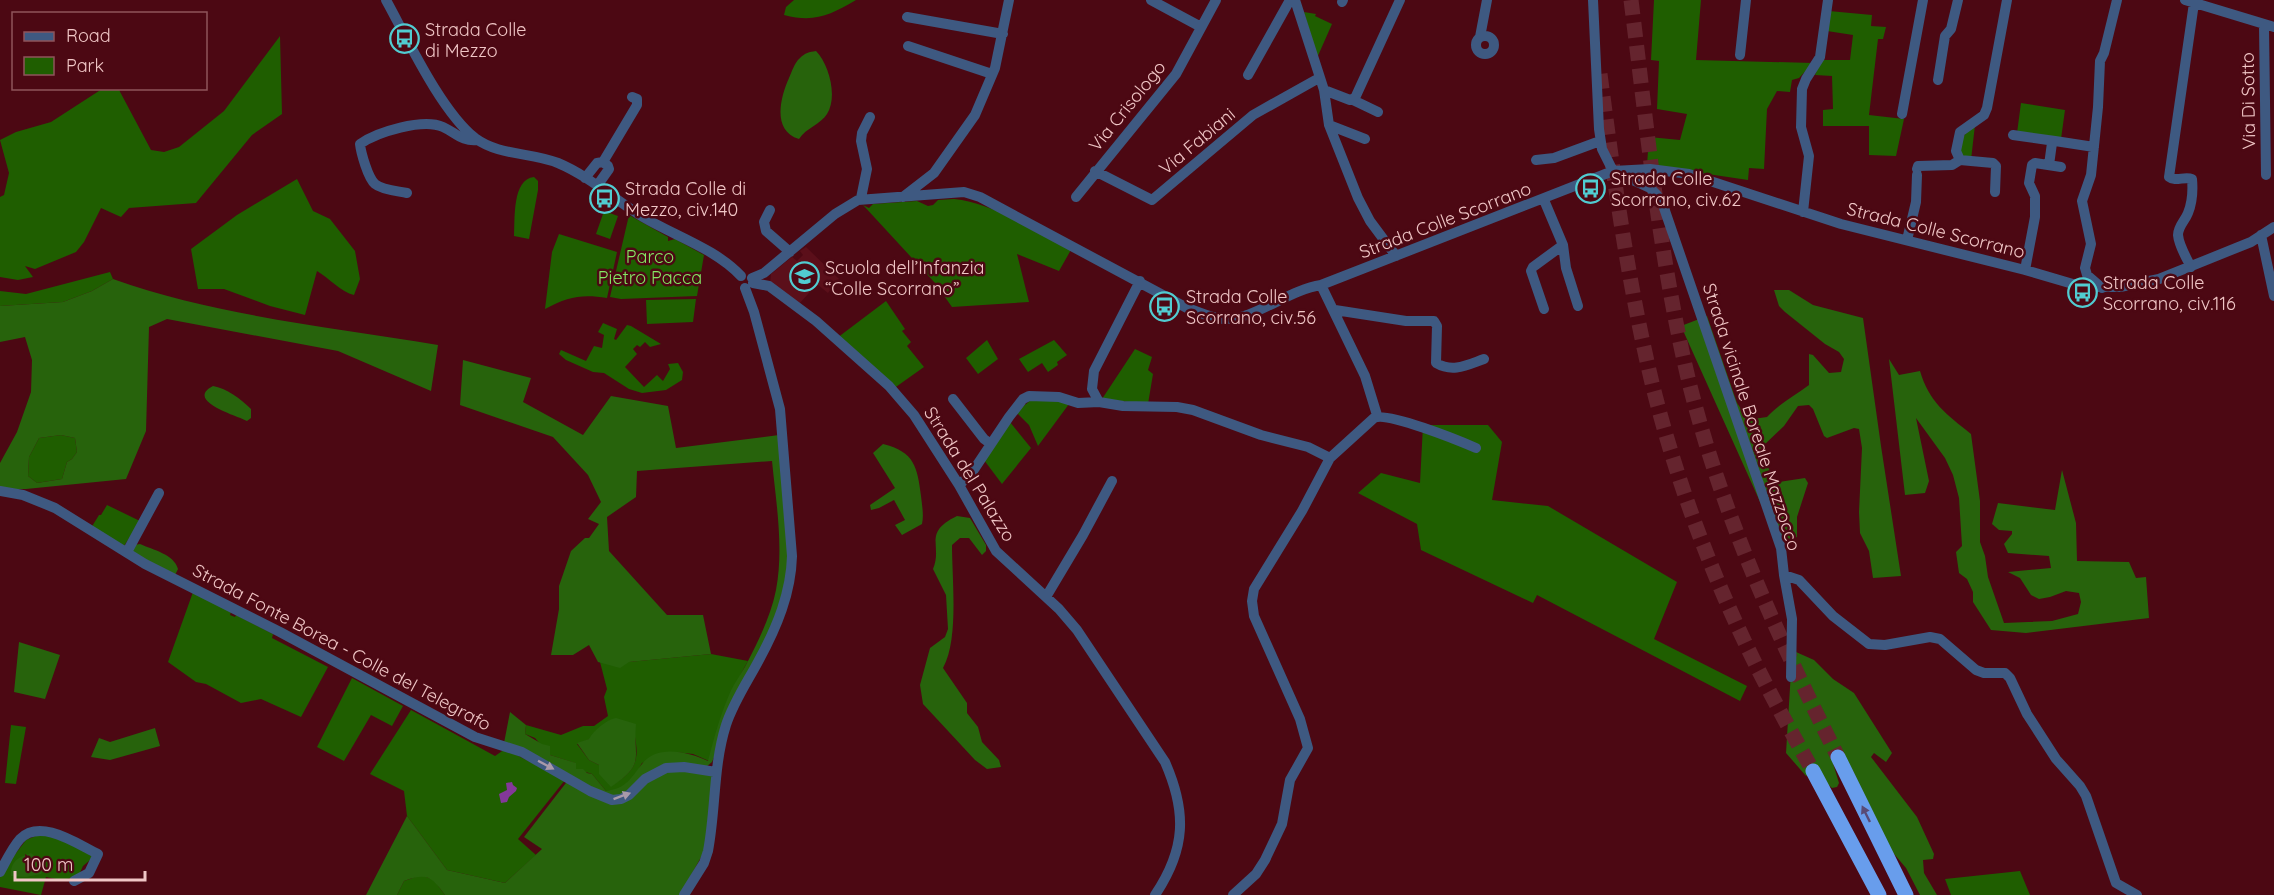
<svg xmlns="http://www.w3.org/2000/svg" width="2274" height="895" font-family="Quicksand,sans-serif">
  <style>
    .built { fill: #5b0f1a }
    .green { fill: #1f5e00; fill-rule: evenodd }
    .forest { fill: #27630c; fill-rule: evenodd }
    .water { fill: #843899 }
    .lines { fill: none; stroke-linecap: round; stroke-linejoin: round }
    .highway-tunnel { stroke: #65242e; stroke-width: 15; stroke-dasharray: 15 8; stroke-linecap: butt }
    .minor { stroke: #3e5981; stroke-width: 10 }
    .highway { stroke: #689dec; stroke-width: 15 }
    .oneway { fill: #a99aaa }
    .oneway2 { fill: #594b75 }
    .labels { text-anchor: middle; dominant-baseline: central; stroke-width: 5; stroke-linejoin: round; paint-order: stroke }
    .poi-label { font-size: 18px; fill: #f0c6c6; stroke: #4c0813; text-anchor: start }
    .street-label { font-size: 18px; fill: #f0c6c6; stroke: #4c0813 }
    .park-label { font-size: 18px; fill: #85e864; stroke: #4c0813 }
  </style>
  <rect width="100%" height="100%" fill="#4c0813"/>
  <path class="built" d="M806 247 839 279 828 293 817 284 799 304 770 284 771 274 792 257 797 261 803 255 800 251Z"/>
  <path class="green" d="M794 0H856C830 15 815 23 784 15L786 7Z
    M1654 0H1701L1696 60 1813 63 1799 78 1792 80 1790 92 1777 91 1767 109 1764 169 1749 168 1748 180 1647 165 1649 137 1680 140 1687 114 1657 109 1659 61 1651 60Z
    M1829 11 1872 15 1871 26 1886 27 1883 39H1878L1869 115 1904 119 1896 156 1869 155V126H1823V110L1833 109 1832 76 1815 75 1821 60H1850L1853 35 1827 31Z
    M1304 12 1316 14 1315 16 1332 24 1317 58Z
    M280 36 282 114 252 135 196 203 129 208 121 217 101 208 84 242 76 252 35 269 25 266 33 277 18 280 0 277V197L4 195 9 173 0 140 16 132 51 122 102 89 118 88 151 150 164 152 179 147 224 111Z
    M2021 103 2065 110 2061 139 2017 133Z
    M1975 125 1971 160 1962 158C1955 141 1963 136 1975 125Z
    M534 177 538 181V190L529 239 514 236C515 219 512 179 534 177Z
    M297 179 313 211 330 219 355 251 360 279 354 295C341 292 329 278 317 271L305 315 270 306 224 289H198L191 249 237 215Z
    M954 199C993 203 1036 231 1072 248L1059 271 1017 254 1029 302 952 307 935 283 863 205 869 208 873 204 917 201 928 206 933 205 938 200Z
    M604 211 618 216 610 239 596 234Z
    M629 215 668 237V241L675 239 704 255 697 296 621 299 610 297Z
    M559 234 617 252 607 298C581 294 568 297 545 309L552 252Z
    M110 272 113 279 92 291 63 302 0 306V291L26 294Z
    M696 299 693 322 647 324 646 300Z
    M886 301 905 329 902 331 911 342 907 346 924 367 893 389 837 338Z
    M603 323 617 329 614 339 616 340 627 325 631 326 661 344 650 347 645 342 640 347 637 345 633 349 637 354 625 367 644 387 657 375 663 381 670 369 668 364 678 363 683 372 682 380 666 390 642 393 629 389 604 373 593 372 566 360 559 354 561 350 586 361 594 346 602 348 604 335 598 332Z
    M987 340 998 359 978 374 966 358Z
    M1054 340 1067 355 1057 362 1058 365 1048 372 1042 363 1028 372 1019 359Z
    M1135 349 1152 357 1148 370 1153 374 1148 404 1102 399Z
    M1031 400H1056L1069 404 1038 446 1029 425 1016 412Z
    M1010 422 1031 448 1002 484 984 460Z
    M1423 425H1488L1502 442 1492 500 1548 506 1677 582 1654 639 1747 686 1740 701 1537 595 1533 603 1421 550 1417 524 1358 493 1381 473 1420 483Z
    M61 435 75 438 77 452 72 459 67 462 62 479 37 483 28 476 29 457 39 438Z
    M107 505 140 521 124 546 91 528 99 515H101Z
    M193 592 231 612 230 615 235 617 236 615 273 634 272 638 328 667 301 717 261 699 241 703 206 684 196 682 168 662Z
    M711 654 748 661C729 695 718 723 709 761L693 754 675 752 642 763 634 778 618 790 606 791 592 774 576 769 575 763 550 755 535 738 525 734 526 725 561 735 583 726H594L608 716 604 697 607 689 600 662H628ZM635 737C640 764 633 772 611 786L599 765 589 760 577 744 590 739Z
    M352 678 403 706 392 726 371 715 344 761 317 747Z
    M411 710 495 756 505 749 565 780 518 839 536 855 505 883 447 870 407 816 404 791 370 774Z
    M11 725 26 727 16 784 5 783Z
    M43 833 96 855 83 866 78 877 61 880 46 877 41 895 0 887V874L26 840Z
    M2020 871 2030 895H1951L1945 879Z
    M421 875 434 880 445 895H397L404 881Z"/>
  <path class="forest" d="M816 51C829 64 838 97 827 114 821 124 806 128 799 139 772 131 780 98 789 78 792 72 794 63 800 58 805 53 809 52 816 51Z
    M113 279C217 316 330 327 438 345L431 391 338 351 167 319 149 327 146 431 126 479 26 489H0V463L17 432 31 392 32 360 25 337 0 342V306L63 302 92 291ZM61 435 75 438 77 452 72 459 67 462 62 479 37 483 28 476 29 457 39 438Z
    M1774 290H1789L1813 305 1863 318 1881 446 1901 576 1873 578 1869 551 1860 533 1859 512 1862 448 1859 429 1854 428 1827 438 1824 436 1813 409 1809 405 1798 406 1784 426 1763 446C1762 457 1770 475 1779 482L1805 478 1808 483 1797 517V537L1779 544 1681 326 1707 316 1737 403 1746 416 1753 419 1767 417C1780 403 1794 396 1809 385V354L1813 355 1829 373 1841 372 1844 359 1839 352 1825 344 1785 312 1779 306Z
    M1889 359 1899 375 1920 371C1929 402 1946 414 1971 434L1980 501V542L1985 556 1988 577 2004 623 2052 621 2078 614 2081 602 2079 593 2066 591 2050 597 2039 599 2031 595 2020 578 2008 572 2051 568 2049 556 2008 553 2004 544 2012 534V531L1999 530 1992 524 1998 503 2055 510 2062 470 2076 523 2077 561 2129 562 2136 578 2146 577 2149 618 2026 633 1991 630 1973 602V592L1967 579 1959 573 1956 552 1962 546 1959 498 1953 475 1945 458 1916 418 1929 481 1925 493 1905 495Z
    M463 360 531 378 523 402 583 435 611 396 668 406 676 448 779 435 789 560 782 601 712 762 705 768 716 772 705 850 680 895H445C431 876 427 873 404 881L397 895H366L407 816 447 870 505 883 542 849 524 837 569 779 504 743 510 712 526 725 525 734 542 744 550 746V755L576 763V769H583L587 773 592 774 606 791C627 788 630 779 642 764 657 744 689 752 708 761 714 738 720 716 729 695 734 683 742 673 747 663 759 640 771 615 776 590 784 548 776 502 772 461L637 471 636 497 607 517 609 551 667 615H703L711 654 629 662 620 668 598 662 589 645 573 655H551L559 609V586L571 551 585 538H589L599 524 588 519 601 502 588 475 553 437 460 405Z
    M213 386C226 388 241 399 251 409V418L247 421C238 416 184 401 213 386Z
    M883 444C915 452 917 467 921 496 922 505 924 515 922 524L902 535 895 525 905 520 894 500 879 508 871 510 870 505 895 488 873 453Z
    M957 516 970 518 986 545V551L982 555 969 538H960L952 545C952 580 959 639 943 668L967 703V713L978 727 982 742 999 760 1001 767 987 769 975 760 923 704 920 685 930 648 945 637 948 629 946 595 933 569C943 545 922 533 957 516Z
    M140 544C153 550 174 554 178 569L175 575 132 553 134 545Z
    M19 642 60 655 45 699 14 692Z
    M1796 652 1814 660 1833 679 1854 693 1892 753 1886 762 1874 753 1871 757 1917 817 1934 854 1933 859 1923 860 1924 873 1937 895H1920L1906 868 1889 848 1853 771 1832 760 1839 783 1837 787 1832 788 1813 771 1806 776 1786 753 1792 655Z
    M616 718 636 724C633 760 646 763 611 787L599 774V765L589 760 577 743 589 739C594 730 606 720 616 718Z
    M155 728 160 746 110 760 91 757 99 738 110 742Z
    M31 853 45 866 41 874 26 877 11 876C10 861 19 857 31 853Z"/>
  <path class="water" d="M512 782 513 785 517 788 516 791 509 797 507 802 501 803 499 794 507 790 506 783Z"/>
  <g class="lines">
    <path class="highway-tunnel" d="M1631 0C1647 127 1659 257 1689 382 1722 515 1777 635 1838 757
      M1600 74C1614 179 1628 284 1653 387 1677 483 1713 579 1757 667 1775 703 1794 737 1813 771"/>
    <path class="minor" d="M386 0C408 40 441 111 475 138 499 156 531 152 558 163 589 176 615 200 643 217 675 236 716 249 741 276
      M1151 0 1201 27
      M1295 0 1324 90 1329 125 1358 198 1370 221 1396 256
      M1593 0 1599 129 1602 149 1613 171 1650 188 1657 195 1663 205 1781 548 1784 575 1799 580 1833 616 1869 644 1885 645 1930 637 1940 639 1976 670 1984 673H2005L2010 678 2027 714 2056 759 2080 786 2086 796 2116 883 2137 895
      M2185 0 2274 27
      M1342 2 1343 0
      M907 17 1003 34
      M2264 26 2266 175
      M1476 45a9 9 0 1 1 18 0a9 9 0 1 1-18 0Z
      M1480 37 1487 0
      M908 46 992 74
      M1740 55 1746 0
      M1248 75 1290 0
      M1938 80 1945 36 1951 29 1958 0
      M1324 90 1350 100 1355 98 1400 0
      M1353 100 1378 112
      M1902 114 1923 0
      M1329 125 1365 139
      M2013 135 2055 141
      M1536 160 1554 158 1600 141
      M603 162 637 105V99L632 97
      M2049 165 2052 143 2055 141 2094 147
      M1917 169 1918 166 1952 165 1960 160
      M1095 171 1152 200 1253 115 1319 78
      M585 178 597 163 603 162 608 166 609 169 597 186
      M1995 192 1996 166 1993 163 1960 160 1956 151 1960 132 1984 115 1987 108 2007 0
      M407 193C398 191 382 190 375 184 368 178 361 153 360 144 377 132 423 118 443 127 456 133 462 142 478 140
      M903 197 934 173 975 115 995 68 1009 0
      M1076 197 1176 74 1216 0
      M861 198 867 169 861 141 862 133 870 117
      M1544 200 1563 245 1566 268 1578 306
      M770 210 764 222 766 231 790 252
      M1803 212 1809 156 1801 127 1802 89 1806 79 1820 57 1828 0
      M2261 235 2274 296
      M1907 240 1916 202 1917 175
      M2191 267C2186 257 2179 246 2178 235 2178 226 2185 221 2188 213 2192 203 2193 190 2192 179 2185 176 2175 182 2169 177L2194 3
      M2025 270 2035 217V196L2029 183 2032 165 2035 163 2061 167
      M752 278 764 273 835 214 858 200 964 192 980 197 1187 308C1199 312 1211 318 1223 319 1253 321 1288 290 1321 285L1613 171 1650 169 1689 174 1841 224 2025 270 2083 287H2120L2159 279 2251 242 2274 227
      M753 283 769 286 816 321 889 386 914 415 959 485 996 551 1059 609 1077 630 1165 762C1187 812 1186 849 1155 895
      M1321 285 1365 376 1377 415
      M2102 288 2087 275 2085 268 2091 244 2082 201 2091 175 2098 107 2100 61 2104 53 2117 0
      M1544 309 1531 271 1533 267 1563 245
      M1335 310 1406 321H1434L1437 326 1436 363C1453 373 1467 365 1484 359
      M953 399 984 439 991 444
      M1099 402 1092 389 1094 371 1140 281
      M959 485 971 474 1009 417 1023 399 1029 396 1059 397 1078 403 1099 402 1123 406 1177 407 1193 410 1261 435 1308 447 1330 458
      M0 491 23 495 55 508 145 564 280 632 475 737 522 752 590 791 612 800 621 799 629 795 645 779 666 768 684 767 716 772
      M127 552 159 493
      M1784 575 1792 619 1791 677
      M1046 597 1083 535 1112 481
      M0 872C6 861 12 848 20 839 41 818 77 844 98 854L89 873 74 881
      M684 895 704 863 708 851C716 809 713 766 726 725 734 701 748 681 759 660 777 627 791 593 792 556L780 409 754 312 745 288
      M1233 895 1256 874 1265 860 1282 824 1290 780 1308 748 1300 719 1254 616 1252 601 1254 589 1302 511 1330 458 1374 418C1386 411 1460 441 1476 448"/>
    <path class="highway" d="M1838 757 1906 895
      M1813 771 1879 895"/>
  </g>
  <defs><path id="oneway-solid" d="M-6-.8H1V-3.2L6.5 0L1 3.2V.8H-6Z" transform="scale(1.5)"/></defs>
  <g class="oneway">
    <use href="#oneway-solid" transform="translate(546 765) rotate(28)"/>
    <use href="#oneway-solid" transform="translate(622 796) rotate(-20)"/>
  </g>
  <use class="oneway2" href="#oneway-solid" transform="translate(1866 814) rotate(-116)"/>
  <defs>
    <symbol id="bus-ring" viewBox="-11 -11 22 22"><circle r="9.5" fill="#4c0813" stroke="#51ccd1" stroke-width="1.5"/><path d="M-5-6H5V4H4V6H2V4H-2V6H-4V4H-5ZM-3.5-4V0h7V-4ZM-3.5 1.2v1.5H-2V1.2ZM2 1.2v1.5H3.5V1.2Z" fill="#51ccd1"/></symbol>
    <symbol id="school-ring" viewBox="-11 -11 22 22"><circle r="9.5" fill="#4c0813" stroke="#51ccd1" stroke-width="1.5"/><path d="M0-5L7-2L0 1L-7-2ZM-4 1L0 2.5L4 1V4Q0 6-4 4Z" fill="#51ccd1"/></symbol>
  </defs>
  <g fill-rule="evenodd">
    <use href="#bus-ring" x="388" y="22" width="33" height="33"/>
    <use href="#bus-ring" x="1574" y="172" width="33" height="33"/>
    <use href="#bus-ring" x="588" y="182" width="33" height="33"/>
    <use href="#school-ring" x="788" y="260" width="33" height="33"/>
    <use href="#bus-ring" x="2066" y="276" width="33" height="33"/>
    <use href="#bus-ring" x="1148" y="290" width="33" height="33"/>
  </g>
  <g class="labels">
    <g class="poi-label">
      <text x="425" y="29">Strada Colle<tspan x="425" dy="21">di Mezzo</tspan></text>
      <text x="1611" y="178">Strada Colle<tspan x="1611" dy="21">Scorrano, civ.62</tspan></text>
      <text x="625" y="188">Strada Colle di<tspan x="625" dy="21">Mezzo, civ.140</tspan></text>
      <text x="825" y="267">Scuola dell’Infanzia<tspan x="825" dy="21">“Colle Scorrano”</tspan></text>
      <text x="2103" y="282">Strada Colle<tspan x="2103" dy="21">Scorrano, civ.116</tspan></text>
      <text x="1186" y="296">Strada Colle<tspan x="1186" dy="21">Scorrano, civ.56</tspan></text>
    </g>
    <g class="street-label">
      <text transform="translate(2248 101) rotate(-91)">Via Di Sotto</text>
      <text transform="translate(1127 106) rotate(-51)">Via Crisologo</text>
      <text transform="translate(1197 141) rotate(-40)">Via Fabiani</text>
      <text transform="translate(1445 220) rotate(-21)">Strada Colle Scorrano</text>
      <text transform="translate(1936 230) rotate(14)">Strada Colle Scorrano</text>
      <text transform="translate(1752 417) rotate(72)">Strada vicinale Boreale Mazzocco</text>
      <text transform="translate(970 474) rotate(58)">Strada del Palazzo</text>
      <text transform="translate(342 647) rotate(28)">Strada Fonte Borea - Colle del Telegrafo</text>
    </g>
    <g class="park-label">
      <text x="650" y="256">Parco<tspan x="650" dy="21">Pietro Pacca</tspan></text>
    </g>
  </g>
  <rect x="12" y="12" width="195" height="78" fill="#4c0813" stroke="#8e545b" stroke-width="1.5"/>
  <rect x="24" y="32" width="30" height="9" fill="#3e5981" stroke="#8e545b" stroke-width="1.5"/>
  <text x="66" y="42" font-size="18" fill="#f0c6c6">Road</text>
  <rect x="24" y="57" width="30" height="18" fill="#1f5e00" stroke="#8e545b" stroke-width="1.5"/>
  <text x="66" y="72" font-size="18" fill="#f0c6c6">Park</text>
  <path d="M15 871v9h130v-9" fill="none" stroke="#f0c6c6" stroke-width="3"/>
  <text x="24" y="871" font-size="18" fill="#f0c6c6" stroke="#4c0813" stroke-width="4.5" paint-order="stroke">100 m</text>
</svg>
